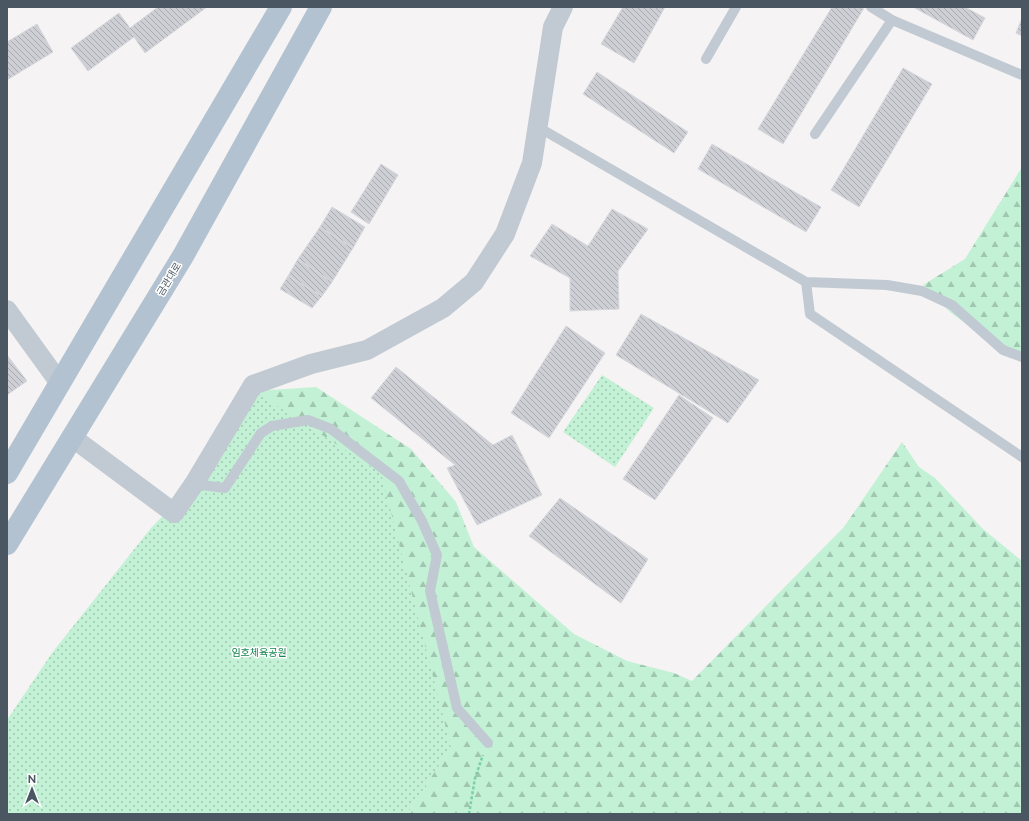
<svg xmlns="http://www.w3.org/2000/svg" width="1029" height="821" font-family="Raleway,'Noto Sans KR',sans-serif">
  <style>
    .forest { fill: url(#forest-firs) }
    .park { fill: url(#park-dots) }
    .building { fill: url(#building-back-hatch); stroke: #d7d9de }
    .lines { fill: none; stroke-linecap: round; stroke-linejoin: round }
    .path { stroke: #7ad0a6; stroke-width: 2.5; stroke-dasharray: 3 2; stroke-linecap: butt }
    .lane { stroke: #c1cad2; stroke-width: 10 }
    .street { stroke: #c1cad2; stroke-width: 20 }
    .primary { stroke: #b3c2d1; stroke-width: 22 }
    .labels { text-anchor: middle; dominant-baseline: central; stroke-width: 3; stroke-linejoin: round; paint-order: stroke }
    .street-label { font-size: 10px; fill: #4a5661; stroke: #fff }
    .park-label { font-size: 10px; fill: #17864f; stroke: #fff }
  </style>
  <defs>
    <pattern id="forest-firs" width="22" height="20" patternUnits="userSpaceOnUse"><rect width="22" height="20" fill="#c3f1d5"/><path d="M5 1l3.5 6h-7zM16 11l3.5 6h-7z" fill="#a0c6b0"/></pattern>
    <pattern id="park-dots" width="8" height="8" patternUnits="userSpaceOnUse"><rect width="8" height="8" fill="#c3f1d5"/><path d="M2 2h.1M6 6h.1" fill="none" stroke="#a0c6b0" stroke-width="1.8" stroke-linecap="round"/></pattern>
    <pattern id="building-back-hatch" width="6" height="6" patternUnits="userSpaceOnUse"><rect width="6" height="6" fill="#cdcfd5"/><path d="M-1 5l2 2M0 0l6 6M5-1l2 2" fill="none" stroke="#a8abb0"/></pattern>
  </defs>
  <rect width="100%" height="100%" fill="#f5f3f3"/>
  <path class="forest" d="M1022 167V356L999 348 950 312 923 285 965 259Z
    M316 387 411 449 456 502 474 547 574 634 627 661 674 673 692 681 844 527 902 442 919 467 935 478 983 529 1022 561V814H407L451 746 254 391Z"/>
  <path class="park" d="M602 375 654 408 615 467 563 432Z
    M254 391 381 473 451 747 407 814H7V720L52 653 151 528 209 469Z"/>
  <path class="building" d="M158 7H207L145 53 134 37 88 71 71 48 119 13 130 28Z
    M623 7H665L634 63 601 44Z
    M832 7 864 8 783 144 758 129Z
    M913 7H965L985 18 973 40Z
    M1022 18V36L1016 33Z
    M37 24 53 52 7 80V42Z
    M903 68 932 84 859 207 831 190Z
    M597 72 688 132 674 153 583 94Z
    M712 144 821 207 806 232 698 169Z
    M381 164 398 175 369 224 351 212Z
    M332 207 365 227 353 248 320 227Z
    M612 209 648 229 618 271 619 309 570 311V278L530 256 552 224 588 246Z
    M320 227 353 248 332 282 298 259Z
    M298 259 332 282 322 296 288 276Z
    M288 276 322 296 312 308 280 289Z
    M641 314 759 380 728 423 616 355Z
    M566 326 605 353 549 438 511 413Z
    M7 355 27 381 7 395Z
    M396 367 493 445 512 435 542 495 477 525 447 468 455 465 371 398Z
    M679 395 713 418 655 500 623 479Z
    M560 498 648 559 621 603 529 536Z"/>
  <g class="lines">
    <path class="path" d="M469 814 475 778 483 755"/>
    <path class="lane" d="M871 7 892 20
      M706 59 736 7
      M538 127 806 282 887 285 922 291 952 305 1003 350 1022 357
      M815 134 892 20 1022 75
      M806 282 810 314 1022 457
      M194 484 225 488 261 433 272 426 308 420 331 429 399 481 422 521 437 555 430 591 457 708 488 743"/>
    <path class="street" d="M7 310 59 382
      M73 438 174 513 194 484 253 385 311 364 367 350 443 308 474 282 505 234 532 163 553 27 563 7"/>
    <path class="primary" d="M7 473 281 7
      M7 544 183 256 321 7"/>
  </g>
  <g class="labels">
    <g class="street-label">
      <text transform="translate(169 279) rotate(-59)">금관대로</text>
    </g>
    <g class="park-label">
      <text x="259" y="652">임호체육공원</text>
    </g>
  </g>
  <rect width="1029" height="821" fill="none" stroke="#4a5661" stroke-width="16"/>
  <g transform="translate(32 789)" stroke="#ffffff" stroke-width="3" paint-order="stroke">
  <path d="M0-3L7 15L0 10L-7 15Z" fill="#4a5661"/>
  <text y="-6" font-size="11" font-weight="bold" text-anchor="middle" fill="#4a5661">N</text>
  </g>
</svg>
